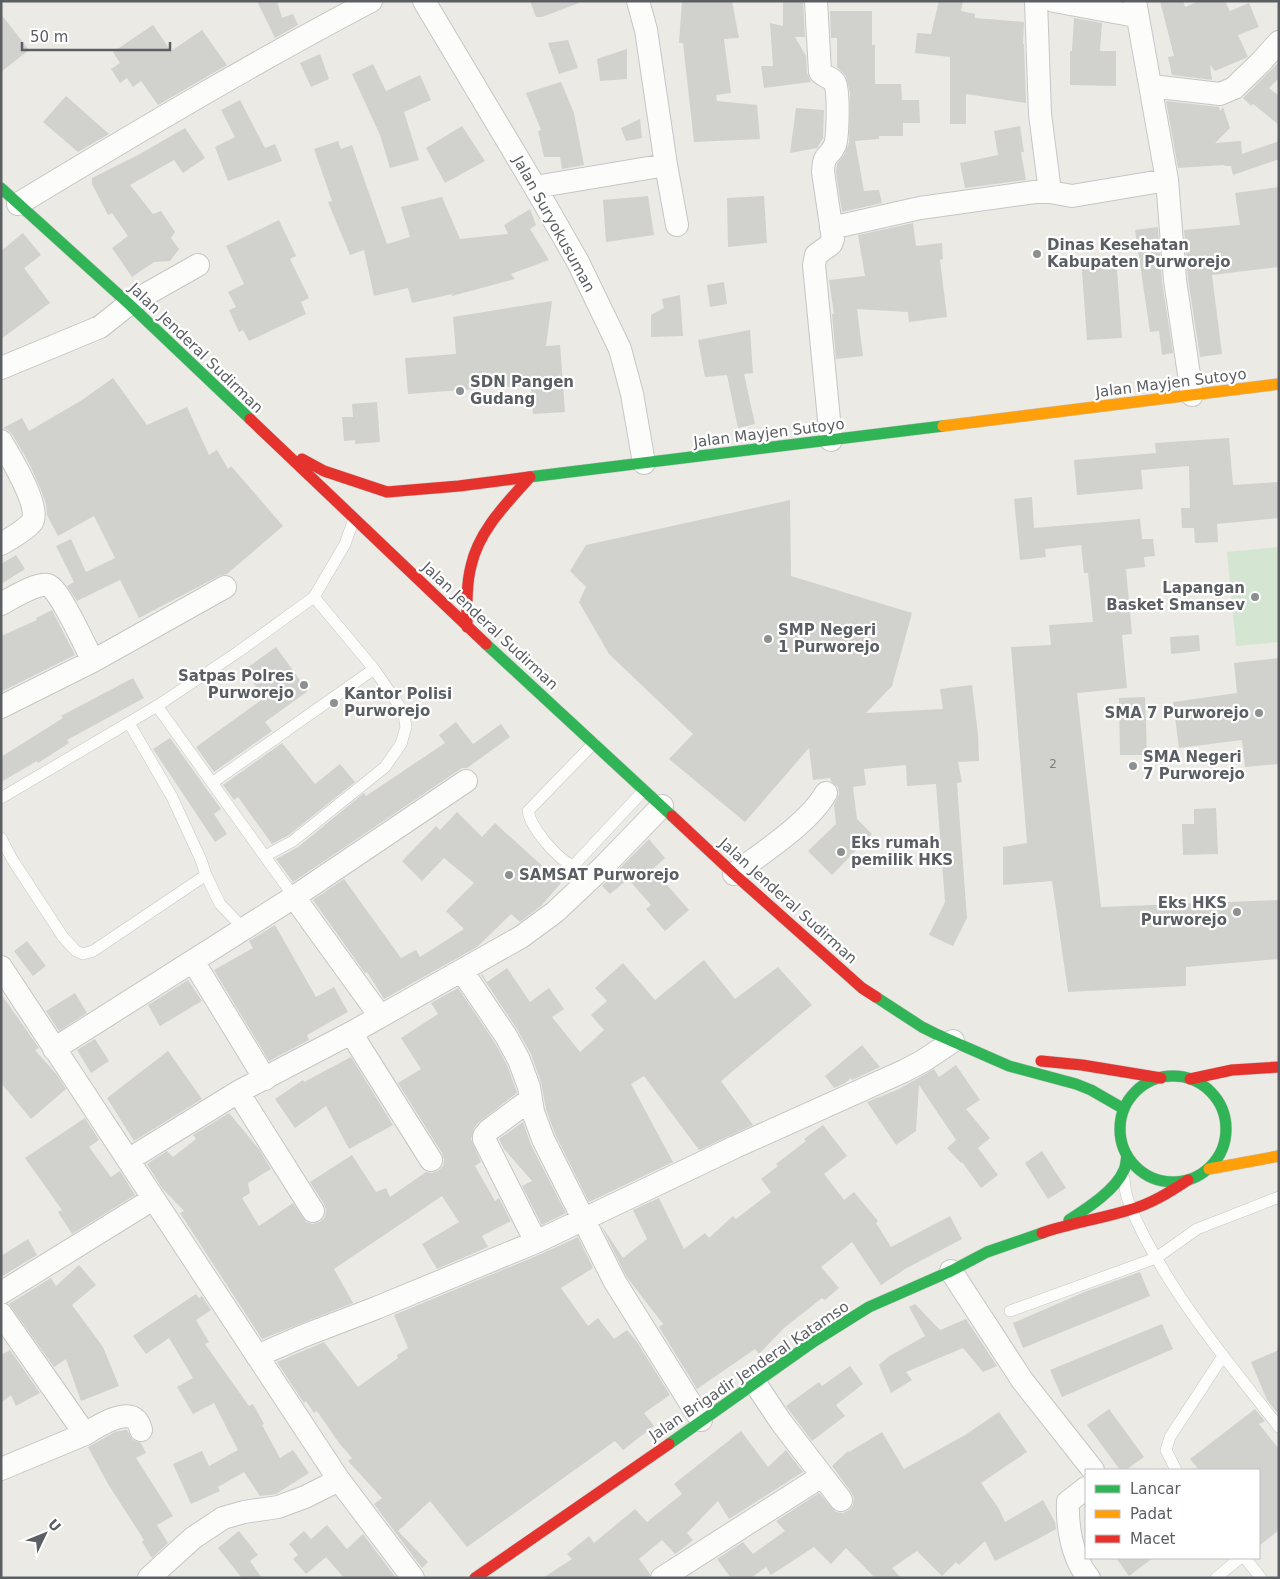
<svg xmlns="http://www.w3.org/2000/svg" width="1280" height="1579" font-family="'DejaVu Sans',sans-serif">
  <style>
    .green { fill: #d4e6d1 }
    .building { fill: #d1d1ce }
    .lines { fill: none; stroke-linecap: round; stroke-linejoin: round }
    .lane-casing { stroke: #c6c6c6; stroke-width: 12 }
    .street-casing { stroke: #c6c6c6; stroke-width: 24 }
    .fast-casing { stroke: #c6c6c6; stroke-width: 12 }
    .slow-casing { stroke: #c6c6c6; stroke-width: 12 }
    .jam-casing { stroke: #c6c6c6; stroke-width: 12 }
    .lane { stroke: #fcfcfb; stroke-width: 11 }
    .street { stroke: #fcfcfb; stroke-width: 22 }
    .fast { stroke: #30b455; stroke-width: 11 }
    .slow { stroke: #ff9f0a; stroke-width: 11 }
    .jam { stroke: #e5322d; stroke-width: 11 }
    .poi-dot { fill: #8d9090; stroke: #fff; stroke-width: 2 }
    .labels { text-anchor: middle; dominant-baseline: central; stroke-width: 4.5; stroke-linejoin: round; paint-order: stroke }
    .number-label { font-size: 12px; fill: #7a7d7f }
    .street-label { font-size: 15px; fill: #5b5f63; stroke: #fff }
    .poi-label { font-size: 15px; font-weight: bold; fill: #5b5f63; stroke: #fff; text-anchor: start }
  </style>
  <rect width="100%" height="100%" fill="#ebeae5"/>
  <path class="green" d="M1279 547V642L1236 646 1227 552Z"/>
  <path class="building" d="M257 1H277L282 18 293 14 298 25 275 38Z
    M530 1H578L579 3 542 17H536Z
    M682 1H732L739 38 724 39 731 93 716 95 717 101 757 105 760 139 694 142 683 43H679Z
    M783 1H803L805 37H795L806 56 807 73 811 82 764 88 761 66H773L770 23 783 26Z
    M939 1H963L961 11 975 14V18L1024 22 1023 44H1024L1026 103 966 94V124H950V57L915 53 917 33 931 34Z
    M1160 1H1183L1185 7 1199 1H1225L1230 11 1249 3 1259 27 1238 35 1248 57 1215 71 1210 65 1212 80 1172 75 1168 57 1174 56Z
    M830 11H872V45H875V84H901L902 100H919L920 123H903V136H879V139L855 141 864 191 879 190 882 203 842 212 836 172 837 164 844 155 849 143 850 93 846 76 837 67V38H831Z
    M1 14 29 50 1 72Z
    M1074 18 1102 23 1100 51H1116V86L1070 85V51H1072Z
    M153 25 171 51 202 30 227 65 158 105 141 81 133 87 127 78 120 83 111 69 120 63 113 52Z
    M568 40 578 68 559 74 548 43Z
    M627 49V79L600 81 597 59Z
    M320 54 329 79 311 87 300 63Z
    M1279 62V78L1269 88 1279 96V125L1253 104 1251 106 1243 98Z
    M373 64 386 91 420 75 431 100 404 112 419 160 390 168 380 135 352 74Z
    M561 82 574 113 584 165 562 169 560 157H544L538 131 541 130 526 93Z
    M66 96 109 134 78 152 43 122Z
    M240 100 265 148 275 144 282 161 228 181 215 147 235 137 221 110Z
    M1166 101 1219 107 1220 111 1223 107 1230 128 1215 143 1241 141 1242 154 1279 141V159L1233 175 1231 166H1225L1224 165 1178 168Z
    M796 108 824 110 823 138 817 148 790 153Z
    M640 119 642 138 626 141 621 128Z
    M462 126 485 161 445 183 426 148Z
    M1020 126 1024 152H1021L1026 180 965 188 960 163 998 155 994 131Z
    M185 128 205 158 183 173 174 160 130 185 153 214 161 211 175 232 171 238 179 249 170 261 154 262 132 277 112 248 128 236 112 213 108 215 92 184V178L138 155Z
    M338 141 341 149 352 145 387 244 410 237 401 207 442 197 460 239 508 234 504 225 530 209 536 225 530 229 549 260 511 274 515 279 452 296V294L412 303 408 288 374 296 364 250 350 255 328 202 332 201 314 149Z
    M1279 187V267L1212 275 1222 354 1200 357 1188 279 1184 230 1240 225 1235 193Z
    M648 196 654 235 606 242 603 200Z
    M764 196 767 243 728 247 727 198Z
    M279 220 296 256 290 259 309 298 301 302 306 314 249 341 243 330 239 332 229 310 236 307 228 292 244 284 226 246Z
    M913 223 916 246 942 243 943 259 940 260 947 317 909 322 908 312 857 309 863 356 836 359 832 314H834L829 280 865 276 858 235Z
    M1158 227 1162 282 1173 353 1162 355 1159 331 1150 332 1135 230Z
    M23 233 41 255 24 268 50 303 1 339V251Z
    M1116 256 1122 338 1087 340 1081 258Z
    M724 282 727 304 710 307 707 285Z
    M680 295 683 336 651 337V315L664 308 662 299Z
    M552 301 546 346 560 345 565 412 533 414 531 385 408 394 405 358 456 354 453 317Z
    M750 330 753 373 744 374 755 424 738 428 727 375 705 377 698 340Z
    M113 378 147 425 187 407 209 455 217 450 228 469 231 466 283 526 227 574 219 576 139 618 120 580 77 601 67 586 74 582 56 546 71 539 86 572 115 558 94 516 58 536 47 515 46 504 41 490 29 463 12 434 8 430 3 428 22 418 29 431 82 400Z
    M377 402 380 442 355 444V440L344 441 342 417H353L352 404Z
    M1229 438 1233 485 1279 482V518L1217 524 1218 542 1195 543 1194 528H1182L1181 508H1190L1189 466 1141 470 1143 489 1077 495 1074 460 1156 453 1155 443Z
    M1032 497 1034 528 1140 519 1142 539H1153L1155 556 1144 557 1145 567 1126 569 1132 634 1122 635 1127 688 1077 693 1101 907 1279 900V959L1186 967V986L1068 992 1052 881 1003 885V847L1027 843 1011 647 1051 645 1049 625 1093 622 1088 573H1084L1081 545 1045 549 1046 557 1020 560 1014 499Z
    M790 500 791 576 912 613 892 686 866 713 943 709 940 689 972 685 978 734 979 761 958 762 962 782 957 783 967 918 953 946 929 935 945 902 936 784 907 786 906 765 864 769 866 785 853 787 857 819 872 834 832 875 808 851 836 824 834 805 839 794 838 787 831 781 830 778 813 780 809 748 745 822 669 759 693 734 609 654 579 602 586 587 570 571 586 545Z
    M16 555 25 569 1 584V564Z
    M52 610 75 655 1 692V636L37 620 36 618Z
    M1199 635 1200 651 1171 654 1170 637Z
    M276 647 308 691 265 722 272 731 214 772 196 747 264 698 244 670Z
    M1279 658V764L1245 767 1242 740 1179 748 1173 702 1237 693 1234 663Z
    M133 678 144 698 67 740 69 743 38 763 37 761 1 782V757L63 718 61 716Z
    M1145 697 1147 755H1120L1119 698Z
    M456 722 473 744 501 724 510 737 467 768H462L459 770 293 882 276 859 298 847 364 793 366 796 445 743 439 735Z
    M170 738 221 809 214 814 227 834 215 842 153 749Z
    M282 743 315 784 340 764 355 782 289 835 272 844 238 797 234 800 223 785Z
    M1216 808 1218 854 1183 855 1182 824H1194V809Z
    M457 812 482 837 495 823 561 883 541 906 520 922 511 914 477 947 384 999 367 972 365 973 313 900 344 879 401 958 416 950 420 957 464 929 446 911 474 883 444 858 422 881 402 861 436 826 440 830Z
    M649 839 665 858 653 869 689 910 665 931 646 909 651 905 628 879 610 894 602 886Z
    M275 925 316 997 334 987 348 1012 307 1035 309 1040 269 1061 214 970 253 948 249 941Z
    M27 941 46 966 33 976 14 951Z
    M704 960 735 999 778 967 812 1005 721 1081 753 1125 699 1150 644 1076 631 1084 673 1162 589 1202 555 1134 546 1109 541 1082 531 1054 517 1029 481 975 482 974 487 982 507 968 530 1002 549 988 564 1009 552 1017 580 1052 604 1030 591 1015 607 1001 595 988 623 963 655 1000Z
    M188 980 202 1001 160 1026 148 1005Z
    M458 988 495 1043 507 1065 516 1090 517 1093 479 1122 474 1128 471 1139 481 1162 475 1166 495 1201 499 1198 518 1235 511 1221 482 1236 488 1247 437 1269 422 1244 459 1222 442 1196 334 1269 353 1303 262 1339 180 1213 184 1211 162 1188 147 1164 167 1151 173 1157 196 1139 193 1135 229 1113 259 1149 271 1169 248 1183 250 1193 242 1198 259 1226 293 1203 306 1222 313 1224 320 1222 325 1217 326 1210 324 1204 310 1182 352 1155 376 1192 386 1188 390 1197 426 1172 432 1173 438 1171 443 1166 444 1160 442 1153 398 1083 421 1069 401 1038 438 1014 431 1003Z
    M75 993 87 1013 59 1031 46 1011Z
    M1 994 39 1048 35 1050 57 1075 66 1089 31 1119 1 1083Z
    M95 1039 109 1061 91 1073 77 1050Z
    M862 1045 880 1067 852 1080 851 1078 845 1083 834 1088 825 1076Z
    M168 1051 202 1099 134 1141 107 1098Z
    M351 1057 393 1125 349 1149 326 1106 295 1128 275 1099 303 1080 304 1082Z
    M956 1065 980 1100 966 1109 990 1138 978 1148 998 1175 981 1188 962 1162 961 1163 947 1148 956 1140 919 1085 916 1131 896 1145 867 1102 899 1089 934 1069 939 1077Z
    M85 1118 99 1140 89 1147 111 1177 120 1171 135 1195 72 1234 58 1212 62 1210 25 1158Z
    M523 1122 531 1145 566 1213 542 1225 522 1186 532 1181 504 1149 499 1139Z
    M823 1125 847 1156 824 1174 844 1200 854 1192 878 1221 876 1223 891 1247 950 1216 962 1239 905 1269 881 1285 852 1242 821 1267 839 1288 825 1300 822 1298 784 1328 759 1354 755 1349 697 1389 659 1327 663 1324 626 1276 601 1225 623 1258 647 1239 633 1210 659 1198 684 1249 705 1233 709 1238 733 1216 736 1219 771 1192 761 1179 778 1166 776 1164 806 1141 804 1139Z
    M1042 1151 1066 1188 1048 1199 1025 1163Z
    M578 1237 593 1268 561 1288 588 1326 598 1318 614 1339 627 1330 637 1342 670 1395 644 1413 654 1426 623 1450 615 1441 467 1547 430 1501 398 1531 428 1562 422 1568 374 1504 382 1498 348 1461 352 1458 339 1443 317 1411 314 1413 306 1401 304 1403 277 1362 324 1342 358 1387 398 1358 397 1355 408 1348 394 1315 541 1254Z
    M28 1239 37 1255 1 1277V1256Z
    M79 1265 96 1285 72 1305 103 1347 119 1386 81 1401 66 1359 54 1367 9 1304 51 1278 56 1286Z
    M1140 1272 1150 1296 1023 1348 1013 1323 1087 1291Z
    M196 1294 199 1298 202 1296 211 1310 196 1320 209 1342 205 1344 249 1406 253 1404 264 1424 262 1425 280 1458 293 1450 309 1473 276 1494 260 1496 244 1472 218 1487 220 1491 191 1504 173 1464 202 1451 209 1466 238 1450 214 1403 193 1414 177 1387 193 1378 169 1338 146 1354 133 1336Z
    M915 1304 940 1330 966 1319 997 1366 983 1372 963 1348 906 1372 912 1380 891 1393 879 1365 888 1357 925 1336 909 1307Z
    M1162 1324 1173 1349 1062 1397 1050 1370Z
    M10 1350 40 1393 16 1406 11 1395 1 1403V1355Z
    M1279 1350V1415L1267 1400 1251 1362Z
    M850 1366 863 1384 836 1405 845 1416 812 1441 786 1406 819 1382 822 1386Z
    M1109 1409 1144 1457 1126 1470H1120L1087 1425Z
    M1255 1409 1265 1421 1259 1424 1279 1449V1530L1259 1546V1470H1199L1190 1459Z
    M999 1412 1027 1452 981 1483 999 1509 1005 1522 1043 1500 1055 1522 1056 1529 1038 1539 995 1561 985 1541 959 1565 956 1562 942 1576 917 1551 892 1568 901 1578H875L846 1548 831 1564 814 1547 771 1575 766 1567 751 1578H731L717 1559 743 1542 753 1554 785 1531 776 1521 819 1493 836 1512 843 1513 849 1510 853 1505 854 1498 851 1492 832 1466 848 1451 849 1452 882 1432 904 1469 965 1435Z
    M125 1430H127L133 1440 141 1443 146 1453 136 1458 173 1516 157 1525 168 1543 152 1558 142 1542 144 1540 108 1484 88 1447 115 1432Z
    M741 1431 768 1467 786 1450 803 1472 729 1519 718 1501 687 1533 693 1540 682 1549 675 1554 662 1540 639 1559 650 1574 649 1578H543L572 1559 567 1554 589 1536 594 1543 635 1509 647 1522 682 1494 674 1484Z
    M327 1525 347 1549 363 1534 396 1578H344L326 1557 306 1574 293 1559 298 1555 289 1544 304 1531 311 1539Z
    M239 1531 258 1555 250 1561 262 1578H242L218 1548Z
    M1116 1558H1153L1129 1576Z"/>
  <g class="lines">
    <defs>
      <path id="lane" d="M157 706 294 897
        M129 723 172 797 201 860 206 875 220 904 244 929
        M594 743 528 811C531 828 556 857 571 865L576 863 644 790
        M212 783 374 669
        M1 798 157 706 238 652 314 597 345 544 354 519
        M1 838 12 859 63 937 76 951 83 954 93 951 206 875
        M265 856 293 841 385 767 401 744 406 727 404 715 398 704 374 669 314 597
        M1124 1179C1125 1200 1135 1217 1144 1236 1180 1305 1231 1366 1279 1427
        M1010 1311 1156 1258 1197 1229 1279 1197
        M1176 1470 1166 1450 1170 1437 1223 1356
        M1245 1558 1261 1578
        M1216 1578 1240 1558"/>
      <path id="street" d="M424 1 535 187 578 262 620 349 632 394 644 463
        M638 1 646 30 666 165 677 225
        M816 1 820 72C824 77 832 77 835 83 839 89 838 137 835 145 829 159 824 151 823 172L833 239 831 244 816 255 814 265 831 440
        M1036 1 1040 114 1050 192
        M1054 1 1136 16
        M1135 1 1167 180 1175 280 1192 395
        M1151 86 1220 94 1234 88 1260 63 1279 42
        M535 187 666 165
        M18 204C134 134 251 64 371 1
        M831 228 920 208 1035 192H1050L1072 196 1167 180
        M1 368 100 327 129 304 198 265
        M1 441C9 455 42 508 32 522 25 531 11 538 1 544
        M1 604C12 598 36 583 48 585 59 588 86 648 93 661
        M1 707 93 661 225 587
        M734 874C762 853 809 823 826 793
        M294 897 380 1016
        M193 961 265 1079
        M1 967 339 1480 413 1578
        M462 971 506 1036 519 1060 529 1087 533 1112 543 1139 615 1282 701 1420
        M351 1033 431 1160
        M54 1049 294 897 466 781
        M238 1092 313 1211
        M531 1099 489 1130 484 1136V1139L536 1242
        M128 1160 238 1092 351 1033 521 937 555 912 604 866 662 806
        M951 1271 1022 1380 1093 1470
        M1 1293 153 1199
        M1 1314 85 1434 1 1469
        M257 1356 303 1336 376 1308 536 1242 735 1147 904 1071 923 1061 953 1041
        M755 1383 781 1422 841 1500
        M85 1434C95 1428 125 1408 136 1420 139 1422 140 1427 141 1430
        M1086 1488 1068 1502C1067 1526 1072 1559 1089 1578
        M149 1578 193 1538 223 1518 244 1512 278 1507 305 1497 339 1480
        M662 1578 822 1476"/>
      <path id="fast" d="M1 188 129 304 250 419
        M529 477 943 426
        M486 644 672 816
        M876 997 922 1027 936 1034 1009 1066 1076 1084 1091 1090 1124 1109
        M1120 1129a53 53 0 1 1 106 0a53 53 0 1 1-106 0Z
        M1069 1220C1086 1209 1116 1190 1124 1170 1126 1166 1126 1160 1127 1155
        M669 1444 813 1342 869 1307 951 1271 987 1252 1042 1233"/>
      <path id="slow" d="M943 426 1279 384
        M1209 1169 1279 1156"/>
      <path id="jam" d="M250 419 486 644
        M302 459 324 471 387 492 459 486 529 477
        M467 627C467 607 466 586 471 566 479 530 507 503 530 477
        M672 816 734 874 862 988 876 997
        M1041 1061 1082 1065 1161 1078
        M1190 1079 1232 1070 1279 1067
        M1042 1233C1071 1223 1100 1219 1129 1210 1151 1204 1170 1192 1188 1180
        M475 1578 669 1444"/>
    </defs>
    <use href="#lane" class="lane-casing"/>
    <use href="#street" class="street-casing"/>
    <use href="#fast" class="fast-casing"/>
    <use href="#slow" class="slow-casing"/>
    <use href="#jam" class="jam-casing"/>
    <use href="#lane" class="lane"/>
    <use href="#street" class="street"/>
    <use href="#fast" class="fast"/>
    <use href="#slow" class="slow"/>
    <use href="#jam" class="jam"/>
  </g>
  <g class="poi-dot">
    <circle cx="1037" cy="254" r="5"/>
    <circle cx="460" cy="391" r="5"/>
    <circle cx="1255" cy="597" r="5"/>
    <circle cx="768" cy="639" r="5"/>
    <circle cx="304" cy="685" r="5"/>
    <circle cx="334" cy="703" r="5"/>
    <circle cx="1259" cy="713" r="5"/>
    <circle cx="1133" cy="766" r="5"/>
    <circle cx="841" cy="852" r="5"/>
    <circle cx="509" cy="875" r="5"/>
    <circle cx="1237" cy="912" r="5"/>
  </g>
  <g class="labels">
    <g class="number-label">
      <text x="1053" y="764">2</text>
    </g>
    <g class="street-label">
      <text transform="translate(554 224) rotate(61)">Jalan Suryokusuman</text>
      <text transform="translate(196 348) rotate(44)">Jalan Jenderal Sudirman</text>
      <text transform="translate(1171 383) rotate(-7)">Jalan Mayjen Sutoyo</text>
      <text transform="translate(769 433) rotate(-7)">Jalan Mayjen Sutoyo</text>
      <text transform="translate(490 626) rotate(43)">Jalan Jenderal Sudirman</text>
      <text transform="translate(788 901) rotate(42)">Jalan Jenderal Sudirman</text>
      <text transform="translate(749 1371) rotate(-34)">Jalan Brigadir Jenderal Katamso</text>
    </g>
    <g class="poi-label">
      <text x="1047" y="245">Dinas Kesehatan<tspan x="1047" dy="17">Kabupaten Purworejo</tspan></text>
      <text x="470" y="382">SDN Pangen<tspan x="470" dy="17">Gudang</tspan></text>
      <text x="1245" y="588" text-anchor="end">Lapangan<tspan x="1245" dy="17">Basket Smansev</tspan></text>
      <text x="778" y="630">SMP Negeri<tspan x="778" dy="17">1 Purworejo</tspan></text>
      <text x="294" y="676" text-anchor="end">Satpas Polres<tspan x="294" dy="17">Purworejo</tspan></text>
      <text x="344" y="694">Kantor Polisi<tspan x="344" dy="17">Purworejo</tspan></text>
      <text x="1249" y="713" text-anchor="end">SMA 7 Purworejo</text>
      <text x="1143" y="757">SMA Negeri<tspan x="1143" dy="17">7 Purworejo</tspan></text>
      <text x="851" y="843">Eks rumah<tspan x="851" dy="17">pemilik HKS</tspan></text>
      <text x="519" y="875">SAMSAT Purworejo</text>
      <text x="1227" y="903" text-anchor="end">Eks HKS<tspan x="1227" dy="17">Purworejo</tspan></text>
    </g>
  </g>
  <rect width="1280" height="1579" fill="none" stroke="#5b5f63" stroke-width="5"/>
  <rect x="1085" y="1469" width="175" height="90" fill="#ffffff" stroke="#bdbfc1"/>
  <rect x="1095" y="1485" width="25" height="8" fill="#30b455" stroke="#bdbfc1"/>
  <text x="1130" y="1494" font-size="15" fill="#5b5f63">Lancar</text>
  <rect x="1095" y="1510" width="25" height="8" fill="#ff9f0a" stroke="#bdbfc1"/>
  <text x="1130" y="1519" font-size="15" fill="#5b5f63">Padat</text>
  <rect x="1095" y="1535" width="25" height="8" fill="#e5322d" stroke="#bdbfc1"/>
  <text x="1130" y="1544" font-size="15" fill="#5b5f63">Macet</text>
  <g transform="translate(45 1534) rotate(47)" stroke="#ffffff" stroke-width="4" paint-order="stroke">
  <path d="M0-4L9 19L0 12L-9 19Z" fill="#5b5f63"/>
  <text y="-8" font-size="14" font-weight="bold" text-anchor="middle" fill="#5b5f63">U</text>
  </g>
  <path d="M22 42v8h148v-8" fill="none" stroke="#5b5f63" stroke-width="2.5"/>
  <text x="30" y="42" font-size="15" fill="#5b5f63" stroke="#ffffff" stroke-width="4" paint-order="stroke">50 m</text>
</svg>
